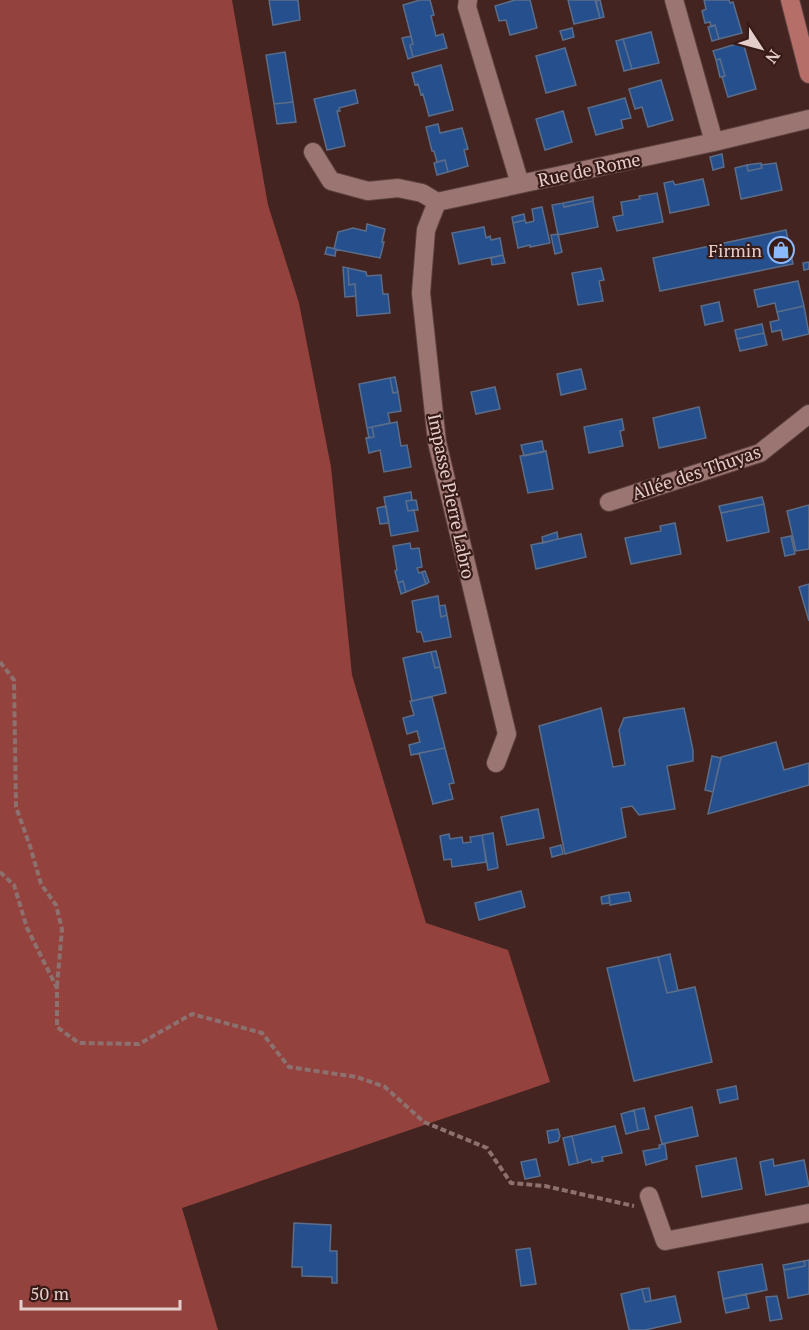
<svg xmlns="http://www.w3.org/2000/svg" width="809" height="1330" font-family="'PT Serif',serif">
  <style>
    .forest { fill: #94423d }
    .building { fill: #26508d; stroke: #5b6d88; stroke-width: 1.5 }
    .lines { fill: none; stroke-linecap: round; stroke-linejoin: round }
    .minor-casing { stroke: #5d4240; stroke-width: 20 }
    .major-casing { stroke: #5d4240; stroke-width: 20 }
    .path { stroke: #8c716f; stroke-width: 4; stroke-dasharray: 6 3; stroke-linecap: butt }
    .minor { stroke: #9b7571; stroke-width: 18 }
    .major { stroke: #b66e68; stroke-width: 18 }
    .labels { text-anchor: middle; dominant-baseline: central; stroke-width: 4.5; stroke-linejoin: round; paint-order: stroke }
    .street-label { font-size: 18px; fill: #e4cecc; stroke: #381a17 }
    .poi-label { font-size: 18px; fill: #e4cecc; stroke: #381a17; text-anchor: end }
  </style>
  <rect width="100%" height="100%" fill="#432421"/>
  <path class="forest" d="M0 0H232L268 205 299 303 331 467 352 675 426 923 508 950 550 1082 182 1208 218 1330H0Z"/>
  <path class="building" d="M269 0H298L300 20 273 25Z
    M420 0H430L434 15 431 16 436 36 443 34 447 48 413 57 410 45 413 44 403 5Z
    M515 0H530L537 28 510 35 506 20 499 21 495 6Z
    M568 0H595L600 18 574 24Z
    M600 0 604 17 600 18 596 1Z
    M704 0H729L730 3 733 2 742 33 719 39 715 25 711 27 710 22 705 23 702 11 706 9Z
    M715 25 719 39 712 41 708 27Z
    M572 28 574 37 563 40 560 31Z
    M651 32 659 63 632 69 623 39Z
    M411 36 413 44 410 45 413 57 408 59 402 38Z
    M623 39 632 69 624 71 616 41Z
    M743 42 756 89 728 97 722 77 725 76 720 59 716 60 713 51Z
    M565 48 576 85 546 93 536 56Z
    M285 52 293 102 274 104 266 55Z
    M720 59 725 76 720 77 716 60Z
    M441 65 453 110 429 116 423 94 421 95 418 84 415 85 412 73Z
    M661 80 673 120 648 127 642 107 635 109 629 89Z
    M355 90 358 103 339 108 340 111H337L345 146 327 150 314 99Z
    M625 98 631 118 621 120 623 128 596 135 588 108Z
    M293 102 296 122 277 124 274 104Z
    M563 111 572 142 545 150 536 119Z
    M438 124 440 133 462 128 468 149 464 150 468 166 448 172 445 160 437 162 434 151H432L426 127Z
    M722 154 724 167 713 170 710 157Z
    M445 160 448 172 437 175 434 163Z
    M761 163 762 168 748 171 747 165Z
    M776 163 782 190 741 199 735 168 747 165 748 171 762 168 761 165Z
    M703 179 709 205 670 213 664 183 673 181 675 185Z
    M657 193 663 222 617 231 613 217 623 215 621 202 640 199 639 196Z
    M593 197V201L564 207 563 203Z
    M593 201 598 227 558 235 552 205 563 203 564 207Z
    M542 207 550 243 530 247V245L518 248 513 223 525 220 526 223 534 221 532 209Z
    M524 214 525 220 513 223 512 217Z
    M367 224 385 229 382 242H384L380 258 334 249 338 232 353 228 366 231Z
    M484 227 486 238 490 236 491 240 500 238 503 255 459 264 452 233Z
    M786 230 793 264 660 291 653 258Z
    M558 234 562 252 555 254 551 235Z
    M327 247 336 249 335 256 325 254Z
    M503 255 505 263 492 265 491 258Z
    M809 262V269L804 270 803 263Z
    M343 267 348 268 349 285 355 284 356 296 345 297Z
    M348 268 366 272 367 276 381 275 383 294H388L390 313 357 316 355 284 349 285Z
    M601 268 604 280 599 281 603 301 578 305 572 273Z
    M798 281 804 306 777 312 775 303 758 307 754 290Z
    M719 302 723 321 705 325 701 306Z
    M804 306 809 334 783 340 781 330 772 332 770 322 779 320 777 312Z
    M762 324 764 333 737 339 735 330Z
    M764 333 767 345 740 351 737 339Z
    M581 369 586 389 561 395 557 374Z
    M395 377 398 392 393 393 390 378Z
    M390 378 393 393 398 392 401 411 388 413 390 423 367 428 359 384Z
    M495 387 500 409 476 414 471 392Z
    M699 407 706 438 659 448 653 418Z
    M622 419 624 430 620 431 623 446 589 453 584 427Z
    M397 422 401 446 407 445 411 467 384 472 380 450 369 453 366 438 374 437 372 427Z
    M372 427 374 437 369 438 367 428Z
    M542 441 544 452 524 456 521 445Z
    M546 451 553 489 528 493 520 456Z
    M411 492 412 500 406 501 408 511 414 510 418 531 391 536 384 497Z
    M762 497 764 504 721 513 719 506Z
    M416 500 418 510 408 511 406 501Z
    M764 504 769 532 727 541 721 513Z
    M809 505V549L796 551 787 511Z
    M386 506 389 523 380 524 377 508Z
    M675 523 681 554 631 564 625 538 661 531 660 526Z
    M557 532 558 539 543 543 542 537Z
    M581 534 586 557 536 569 531 545Z
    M791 536 795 554 785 556 781 538Z
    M410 543 411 549 419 548 422 567 417 568 419 573 422 572 426 584 406 592 403 581 398 583 395 571 397 570 393 546Z
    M425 571 429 582 426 584 422 572Z
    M403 581 406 592 401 594 398 583Z
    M809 584V621L799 587Z
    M438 596 441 617 447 615 451 637 424 642 421 632H417L412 601Z
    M445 605 447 615 441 617 439 606Z
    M436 651 440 667 435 668 431 652Z
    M431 652 435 668 440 667 446 693 412 701 403 658Z
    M432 697 445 748 411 755 409 745 420 742 417 731 407 734 403 718 414 715 410 701Z
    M601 708 613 767 625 765 619 730 624 718 684 708 693 750V761L667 766 675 809 639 815 632 806 621 808 626 837 565 854 539 726Z
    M776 742 784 770 809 763V785L708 814 721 757Z
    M445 748 454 783 449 784 453 799 433 804 419 753Z
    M712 756 721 758 713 792 705 790Z
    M538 809 544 838 507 845 501 817Z
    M493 833 498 868 488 870 482 835Z
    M449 834 450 839 462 837 463 843 471 842 470 837 482 835 486 862 452 867 451 859 444 860 440 836Z
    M561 845 563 854 552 857 550 848Z
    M521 891 525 907 479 920 475 903Z
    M629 892 631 901 610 905 609 895Z
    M609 895 610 903 602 904 601 897Z
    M670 954 678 991 667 993 658 957Z
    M658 957 667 993 695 987 712 1062 634 1081 607 968Z
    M736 1086 738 1099 720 1103 717 1090Z
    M692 1107 698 1136 662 1144 655 1116Z
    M644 1108 649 1129 638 1131 634 1110Z
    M634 1110 638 1131 626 1134 621 1114Z
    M615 1126 622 1153 602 1157 603 1161 592 1163 591 1159 578 1163 572 1136Z
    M558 1129 560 1136 558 1141 549 1143 547 1131Z
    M572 1136 578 1163 569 1165 563 1138Z
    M665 1144 667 1159 646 1165 643 1151 660 1148 659 1145Z
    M736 1158 742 1189 702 1197 696 1166Z
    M536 1159 540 1176 525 1179 521 1162Z
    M773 1159 774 1166 804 1160 809 1186 766 1195 760 1162Z
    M294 1223 331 1225 330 1251H337V1283H332V1277L302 1276V1267H292Z
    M530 1248 536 1284 521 1286 516 1250Z
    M809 1260V1294L788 1298 784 1270 805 1266 804 1261Z
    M804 1261 805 1266 784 1270 783 1265Z
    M762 1264 767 1290 723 1299 718 1272Z
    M649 1288 651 1301 645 1302 642 1289Z
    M642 1289 645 1302 675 1296 681 1322 645 1330H629L621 1294Z
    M746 1294 749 1308 726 1313 723 1299Z
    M777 1296 782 1319 770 1321 766 1297Z"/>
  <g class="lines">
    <defs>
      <path id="minor" d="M468 0 467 7 520 184 714 142 809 119
        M674 0 714 142
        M313 152 331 181 368 191 398 188 422 193 437 202
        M609 502 760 453 809 414
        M496 763 507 734 437 442 421 293 426 230 437 202 520 184
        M649 1196 665 1241 809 1213"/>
      <path id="major" d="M790 0 809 74"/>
    </defs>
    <use href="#minor" class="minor-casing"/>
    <use href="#major" class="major-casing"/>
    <path class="path" d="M0 662 14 680 16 807 30 846 41 884 56 905 62 929 57 986
      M0 872 14 885 27 928 57 988V1027L79 1043 139 1044 192 1014 262 1033 289 1067 357 1077 385 1087 424 1122 487 1148 511 1183 545 1186 634 1206"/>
    <use href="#minor" class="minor"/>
    <use href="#major" class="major"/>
  </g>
  <defs>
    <symbol id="shop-ring" viewBox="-11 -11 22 22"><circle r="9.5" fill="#381a17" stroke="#8cb9fc" stroke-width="1.5"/><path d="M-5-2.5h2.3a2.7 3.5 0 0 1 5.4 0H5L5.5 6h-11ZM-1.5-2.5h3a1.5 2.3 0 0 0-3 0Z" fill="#8cb9fc"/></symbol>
  </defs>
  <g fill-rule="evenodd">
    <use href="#shop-ring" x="766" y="235" width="30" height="30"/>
  </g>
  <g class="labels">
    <g class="street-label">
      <text transform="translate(589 169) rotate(-12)">Rue de Rome</text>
      <text transform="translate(696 472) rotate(-19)">Allée des Thuyas</text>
      <text transform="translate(452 496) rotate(78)">Impasse Pierre Labro</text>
    </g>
    <g class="poi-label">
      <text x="762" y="250">Firmin</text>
    </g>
  </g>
  <g transform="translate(761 48) rotate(126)" stroke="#381a17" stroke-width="4.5" paint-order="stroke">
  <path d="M0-4.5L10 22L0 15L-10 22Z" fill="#e4cecc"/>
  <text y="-9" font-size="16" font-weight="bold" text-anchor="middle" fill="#e4cecc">N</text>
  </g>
  <path d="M21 1300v9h159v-9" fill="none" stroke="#e4cecc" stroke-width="3"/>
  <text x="30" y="1300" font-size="18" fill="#e4cecc" stroke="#381a17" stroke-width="4.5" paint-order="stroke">50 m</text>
</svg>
